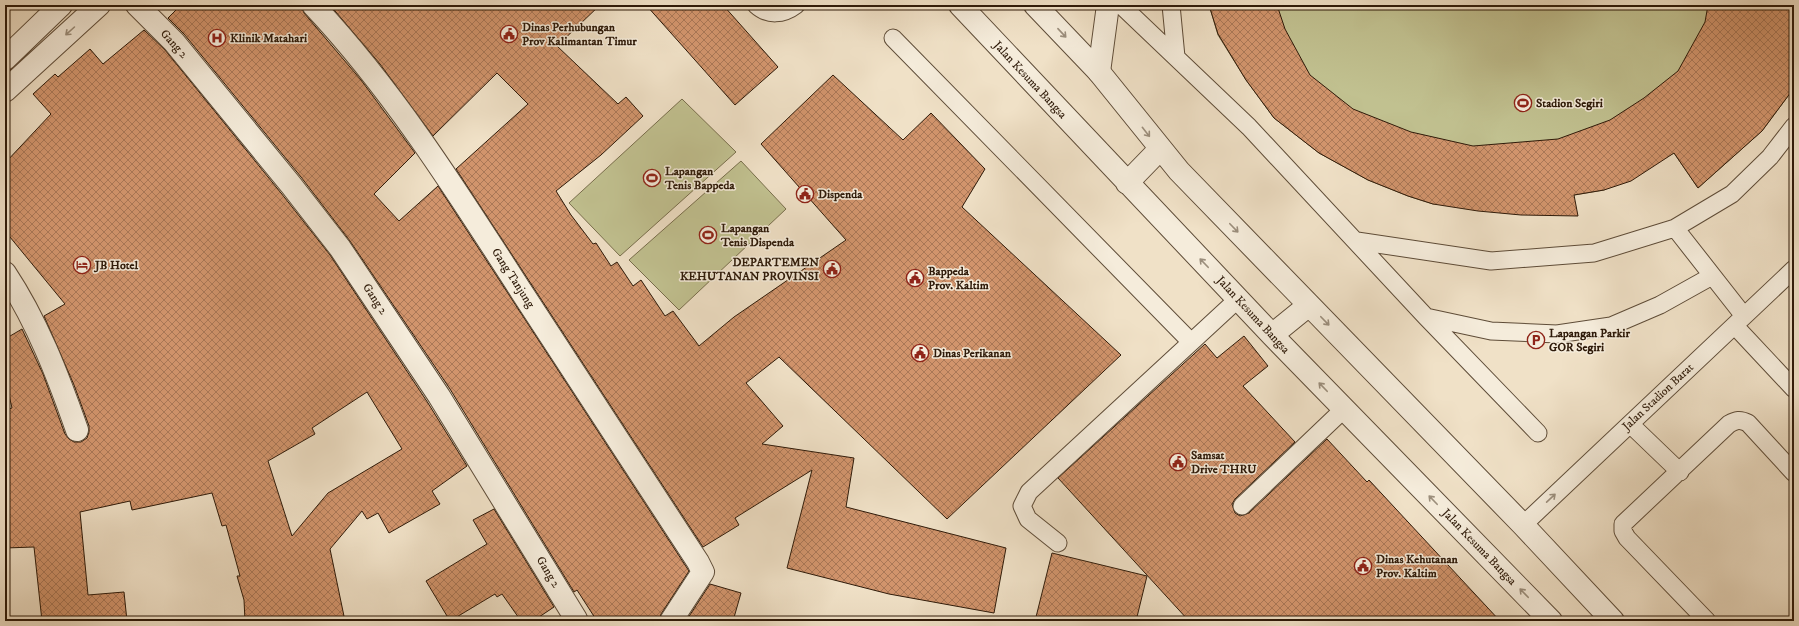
<svg xmlns="http://www.w3.org/2000/svg" width="1799" height="626" font-family="'IM FELL DW Pica',serif">
  <style>
    .green { fill: #c1c190; stroke: #786e4c }
    .building { fill: url(#building-cross-hatch); stroke: #2e1a09; fill-rule: evenodd }
    .lines { fill: none; stroke-linecap: round; stroke-linejoin: round }
    .service-casing { stroke: #5e4c38; stroke-width: 19 }
    .minor-casing { stroke: #5e4c38; stroke-width: 24 }
    .tertiary-casing { stroke: #5e4c38; stroke-width: 24 }
    .service { stroke: #f5ecdb; stroke-width: 17 }
    .minor { stroke: #f5ecdb; stroke-width: 22 }
    .tertiary { stroke: #f5ecdb; stroke-width: 22 }
    .oneway { stroke: #9b8e7c }
    .labels { text-anchor: middle; dominant-baseline: central; stroke-width: 3; stroke-linejoin: round; paint-order: stroke }
    .poi-label { font-size: 12px; font-weight: bold; fill: #2e1a09; stroke: #f5ecdb; text-anchor: start }
    .street-label { font-size: 12px; fill: #2e1a09; stroke: #f5ecdb }
  </style>
  <defs>
    <pattern id="building-cross-hatch" width="8" height="8" patternUnits="userSpaceOnUse"><rect width="8" height="8" fill="#d1946c"/><path d="M0 0l8 8M0 8l8-8" fill="none" stroke="#aa7857"/></pattern>
  </defs>
  <rect width="100%" height="100%" fill="#f0e1c7"/>
  <filter id="stains"><feTurbulence type="fractalNoise" baseFrequency=".005" numOctaves="4"/><feColorMatrix values="0 0 0 0 .2 0 0 0 0 .09 0 0 0 0 .02 0 0 0 .5 -.17"/></filter>
  <radialGradient id="worn" r=".72"><stop offset=".6" stop-color="#630" stop-opacity="0"/><stop offset="1" stop-color="#630" stop-opacity=".3"/></radialGradient>
  <path class="green" d="M1209 5H1794V88L1762 131 1698 188 1674 153 1604 190 1574 195 1433 204 1408 196 1368 180 1319 153 1274 118 1246 80 1218 35Z
    M682 99 736 152 620 256 569 203Z
    M741 161 786 209 679 310 629 260Z"/>
  <path class="building" d="M181 5H301L304 13 361 80 415 153 374 194 399 221 438 186 687 568 689 571 661 614 659 621H597L577 590 574 592 450 389 350 241 301 177 184 34 168 18Z
    M330 5H600L557 46 618 104 626 97 643 116 601 155 556 191 571 215 593 244 596 243 611 266 617 262 633 286 641 280 665 316 673 311 699 346 734 317 846 240 761 144 833 75 903 140 931 113 985 169 962 207 1121 355 947 519 779 357 746 383 783 426 762 444 854 458 846 507 1006 548 994 613 889 594 787 568 812 470 735 518 739 525 703 547 456 169 528 104 497 73 433 136 380 64Z
    M646 5H723L778 67 735 105Z
    M1209 5H1277L1285 29 1310 75 1353 109 1411 132 1473 146 1558 139 1610 120 1644 98 1678 71 1705 22 1708 5H1794V88L1762 131 1698 188 1674 153 1631 181 1604 190 1574 195 1578 216 1521 215 1478 211 1433 204 1408 196 1368 180 1319 153 1274 118 1246 80 1218 34Z
    M144 30 165 50 281 193 330 255 428 403 467 466 432 491 440 504 389 533 378 513 367 519 362 511 330 549 345 621H245L244 600 237 576H240L226 525 222 526 212 493 132 510 130 501 80 512 88 595 124 592 127 621H42L34 547 5 548V410L12 408 5 378V339L22 329 43 374 65 434 69 439 74 442H81L87 438 89 432V426L74 385 44 316 65 304 5 231V163L51 114 33 94 55 74 58 77 90 49 103 64ZM367 392 402 449 328 493 292 536 268 461 315 434 312 428Z
    M1244 336 1268 366 1243 386 1295 442 1235 499 1232 504 1235 513 1240 516 1249 513 1327 439 1367 482 1369 480 1500 621H1189L1058 478 1205 344 1217 358Z
    M494 509 554 607 533 621H521L502 594 497 597 495 594 450 621 426 581 487 544 473 520Z
    M1052 553 1147 576 1136 621H1035Z
    M710 584 741 593 733 621H686Z"/>
  <g class="lines">
    <defs>
      <path id="service" d="M756 5C768 16 783 15 796 5
        M1121 5 1249 127 1426 317 1538 433
        M1171 5 1176 57
        M893 38 1191 342
        M1675 228 1744 316
        M1357 241 1491 261 1594 253 1675 228 1732 194 1770 157 1794 126
        M1426 317 1491 331 1557 334 1611 326 1660 305 1712 276
        M1735 326 1794 389
        M1630 424 1680 472
        M1242 506 1344 409
        M1523 525 1794 269
        M1058 543 1028 519 1022 506 1029 492 1238 299
        M1707 621 1627 538 1623 531V524L1729 424C1736 420 1740 419 1748 423L1794 473"/>
      <path id="minor" d="M137 5 174 42 291 185 340 248 439 396 576 619
        M313 5C393 90 458 193 521 291 580 381 639 471 698 562L703 572 671 621
        M1099 72 1108 5
        M5 273C37 321 58 376 77 430"/>
      <path id="tertiary" d="M960 5 1272 335 1551 621
        M1035 5 1099 72 1179 171 1523 525 1613 621
        M5 59 61 5
        M5 91 99 5
        M1127 183 1160 149
        M1272 335 1309 305"/>
    </defs>
    <use href="#service" class="service-casing"/>
    <use href="#minor" class="minor-casing"/>
    <use href="#tertiary" class="tertiary-casing"/>
    <use href="#service" class="service"/>
    <use href="#minor" class="minor"/>
    <use href="#tertiary" class="tertiary"/>
  </g>
  <defs><path id="oneway-shaft" d="M-6 0H5M1.5-3L5.5 0L1.5 3" fill="none" stroke-width="1.6" stroke-linecap="round" stroke-linejoin="round"/></defs>
  <g class="oneway">
    <use href="#oneway-shaft" transform="translate(70 31) rotate(138)"/>
    <use href="#oneway-shaft" transform="translate(1062 33) rotate(47)"/>
    <use href="#oneway-shaft" transform="translate(1146 132) rotate(52)"/>
    <use href="#oneway-shaft" transform="translate(1234 228) rotate(46)"/>
    <use href="#oneway-shaft" transform="translate(1204 263) rotate(-134)"/>
    <use href="#oneway-shaft" transform="translate(1325 321) rotate(46)"/>
    <use href="#oneway-shaft" transform="translate(1323 387) rotate(-134)"/>
    <use href="#oneway-shaft" transform="translate(1551 498) rotate(-43)"/>
    <use href="#oneway-shaft" transform="translate(1433 500) rotate(-134)"/>
    <use href="#oneway-shaft" transform="translate(1524 593) rotate(-134)"/>
  </g>
  <defs>
    <symbol id="civic-ring" viewBox="-11 -11 22 22"><circle r="9.5" fill="#f5ecdb" stroke="#8f2418" stroke-width="1.5"/><path d="M-.6-6.5H3V-4.5H.6V-3L4-1V1h2V6H-6V1h2V-1L-.6-3ZM-1.2 2.5V6h2.4V2.5Z" fill="#8f2418"/></symbol>
    <symbol id="hospital-ring" viewBox="-11 -11 22 22"><circle r="9.5" fill="#f5ecdb" stroke="#8f2418" stroke-width="1.5"/><path d="M-5-5h3v3.5h4V-5h3V5h-3V1.5h-4V5h-3Z" fill="#8f2418"/></symbol>
    <symbol id="stadium-ring" viewBox="-11 -11 22 22"><circle r="9.5" fill="#f5ecdb" stroke="#8f2418" stroke-width="1.5"/><path d="M0-5a6.5 5 0 1 0 0 10a6.5 5 0 1 0 0-10ZM-3.5-1.8h7v3.6h-7Z" fill="#8f2418"/></symbol>
    <symbol id="hotel-ring" viewBox="-11 -11 22 22"><circle r="9.5" fill="#f5ecdb" stroke="#8f2418" stroke-width="1.5"/><path d="M-6-4.5h1.5V1H6V5H4.5V3h-9V5H-6ZM-4 0a1.8 1.8 0 1 1 3.6 0ZM.5 0V-2.5h3Q6-2.5 6 0Z" fill="#8f2418"/></symbol>
    <symbol id="parking-ring" viewBox="-11 -11 22 22"><circle r="9.5" fill="#f5ecdb" stroke="#8f2418" stroke-width="1.5"/><path d="M-3.5-5.5H1a3.5 3.5 0 0 1 0 7H-1V5.5H-3.5ZM-1-3.4V-.6H.8a1.4 1.4 0 0 0 0-2.8Z" fill="#8f2418"/></symbol>
  </defs>
  <g fill-rule="evenodd">
    <use href="#civic-ring" x="499" y="24" width="20" height="20"/>
    <use href="#hospital-ring" x="207" y="28" width="20" height="20"/>
    <use href="#stadium-ring" x="1513" y="93" width="20" height="20"/>
    <use href="#stadium-ring" x="642" y="168" width="20" height="20"/>
    <use href="#civic-ring" x="795" y="184" width="20" height="20"/>
    <use href="#stadium-ring" x="698" y="225" width="20" height="20"/>
    <use href="#hotel-ring" x="72" y="255" width="20" height="20"/>
    <use href="#civic-ring" x="822" y="259" width="20" height="20"/>
    <use href="#civic-ring" x="905" y="268" width="20" height="20"/>
    <use href="#parking-ring" x="1526" y="330" width="20" height="20"/>
    <use href="#civic-ring" x="910" y="343" width="20" height="20"/>
    <use href="#civic-ring" x="1168" y="452" width="20" height="20"/>
    <use href="#civic-ring" x="1353" y="556" width="20" height="20"/>
  </g>
  <g class="labels">
    <g class="poi-label">
      <text x="522" y="27">Dinas Perhubungan<tspan x="522" dy="14">Prov Kalimantan Timur</tspan></text>
      <text x="230" y="38">Klinik Matahari</text>
      <text x="1536" y="103">Stadion Segiri</text>
      <text x="665" y="171">Lapangan<tspan x="665" dy="14">Tenis Bappeda</tspan></text>
      <text x="818" y="194">Dispenda</text>
      <text x="721" y="228">Lapangan<tspan x="721" dy="14">Tenis Dispenda</tspan></text>
      <text x="819" y="262" text-anchor="end">DEPARTEMEN<tspan x="819" dy="14">KEHUTANAN PROVINSI</tspan></text>
      <text x="95" y="265">JB Hotel</text>
      <text x="928" y="271">Bappeda<tspan x="928" dy="14">Prov. Kaltim</tspan></text>
      <text x="1549" y="333">Lapangan Parkir<tspan x="1549" dy="14">GOR Segiri</tspan></text>
      <text x="933" y="353">Dinas Perikanan</text>
      <text x="1191" y="455">Samsat<tspan x="1191" dy="14">Drive THRU</tspan></text>
      <text x="1376" y="559">Dinas Kehutanan<tspan x="1376" dy="14">Prov. Kaltim</tspan></text>
    </g>
    <g class="street-label">
      <text transform="translate(174 44) rotate(48)">Gang 2</text>
      <text transform="translate(1030 80) rotate(47)">Jalan Kesuma Bangsa</text>
      <text transform="translate(513 278) rotate(57)">Gang Tanjung</text>
      <text transform="translate(375 299) rotate(56)">Gang 2</text>
      <text transform="translate(1253 315) rotate(47)">Jalan Kesuma Bangsa</text>
      <text transform="translate(1658 397) rotate(-43)">Jalan Stadion Barat</text>
      <text transform="translate(1479 547) rotate(46)">Jalan Kesuma Bangsa</text>
      <text transform="translate(548 572) rotate(59)">Gang 2</text>
    </g>
  </g>
  <rect width="1799" height="626" fill="none" stroke="#f0e1c7" stroke-width="20"/>
  <rect x="6" y="6" width="1787" height="614" fill="none" stroke="#2e1a09" stroke-width="2"/>
  <rect x="10" y="10" width="1779" height="606" fill="none" stroke="#2e1a09"/>
  <rect width="100%" height="100%" filter="url(#stains)"/>
  <rect width="100%" height="100%" fill="url(#worn)"/>
</svg>
